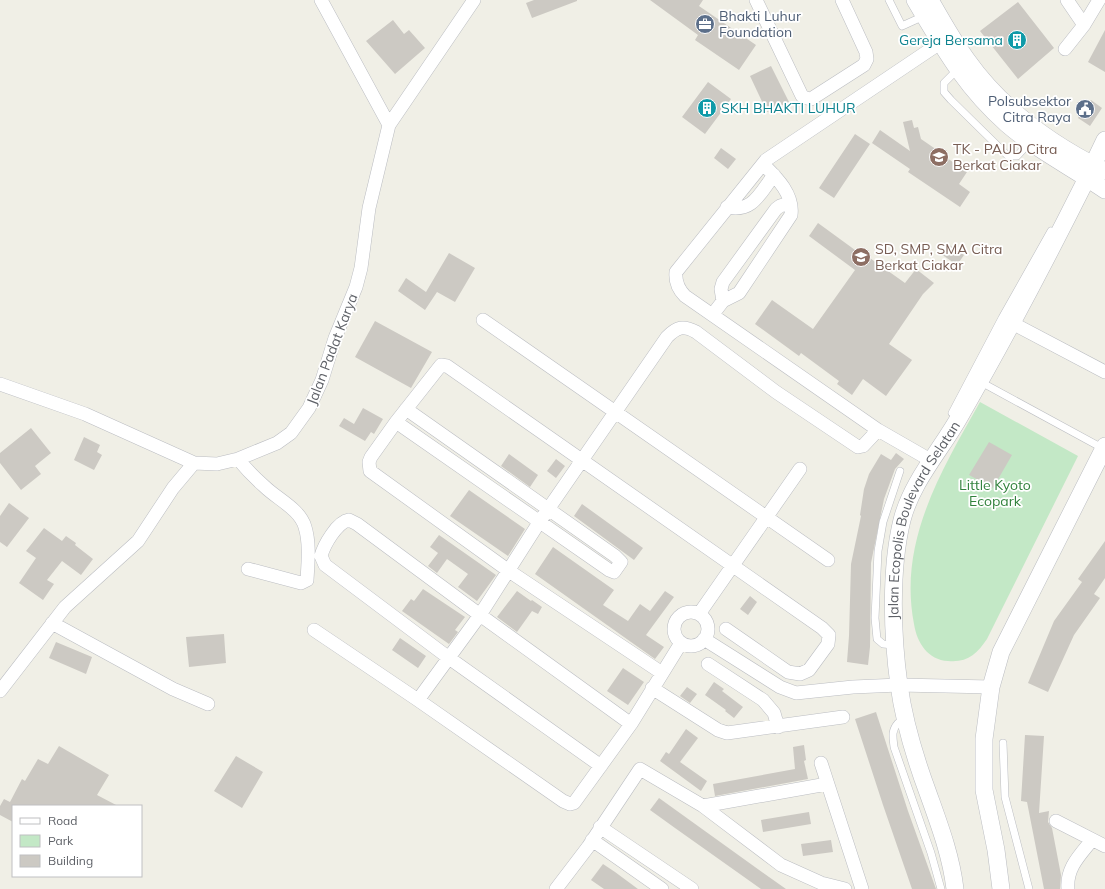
<svg xmlns="http://www.w3.org/2000/svg" width="1105" height="889" font-family="Mulish,sans-serif">
  <style>
    .park { fill: #c3e8c6 }
    .building { fill: #ccc9c3 }
    .lines { fill: none; stroke-linecap: round; stroke-linejoin: round }
    .service-casing { stroke: #bbbdc2; stroke-width: 8 }
    .minor-casing { stroke: #bbbdc2; stroke-width: 14 }
    .tertiary-casing { stroke: #bbbdc2; stroke-width: 18 }
    .service { stroke: #fff; stroke-width: 7 }
    .minor { stroke: #fff; stroke-width: 13 }
    .tertiary { stroke: #fff; stroke-width: 17 }
    .labels { text-anchor: middle; dominant-baseline: central; stroke-width: 3.5; stroke-linejoin: round; paint-order: stroke }
    .service-label { font-size: 14px; fill: #4e5e75; stroke: #fff; text-anchor: start }
    .culture-label { font-size: 14px; fill: #0d838f; stroke: #fff; text-anchor: end }
    .education-label { font-size: 14px; fill: #785e54; stroke: #fff; text-anchor: start }
    .street-label { font-size: 14px; fill: #5e6167; stroke: #fff }
    .park-label { font-size: 14px; fill: #32823d; stroke: #fff }
  </style>
  <rect width="100%" height="100%" fill="#f0efe6"/>
  <path class="park" d="M980 402 1078 456 987 639C977 654 967 663 948 661 928 660 917 643 914 624 898 542 941 471 980 402Z"/>
  <path class="building" d="M534 0H577V1L532 18 526 3Z
    M650 0H703L699 6 756 45 739 70 695 40 698 35Z
    M1018 2 1054 48 1018 79 980 31Z
    M393 20 404 34 409 30 425 48 395 74 366 41Z
    M1105 30V72L1088 62Z
    M771 66 789 102 767 112 750 76Z
    M708 82 731 99 705 134 682 117Z
    M1091 100 1102 108 1090 126 1078 118Z
    M912 120 914 128 918 127 921 139 937 150 938 148 948 155 947 158 967 172 959 184 970 192 960 207 908 172 910 169 872 143 880 130 910 151 903 122Z
    M855 134 870 144 834 198 819 188Z
    M721 148 736 159 728 169 714 158Z
    M818 223 866 258 867 256 905 283 916 269 934 283 923 294 889 344 912 360 886 396 863 379 852 395 837 384 839 381 801 353 799 356 755 324 772 300 813 329 855 270 809 236Z
    M948 244 964 255 957 265 941 254Z
    M449 253 475 268 455 302 437 292 425 310 398 291 406 278 426 292Z
    M375 321 432 352 411 388 355 357Z
    M363 408 383 419 374 434 371 432 365 441 339 426 344 418 354 424Z
    M31 428 51 453 35 466 41 474 21 490 0 463V453Z
    M84 437 100 445 97 452 102 455 94 470 74 460Z
    M989 442 1012 455 993 488 969 475Z
    M896 453 904 459 895 469 884 499 871 563 870 647 868 665 847 662 849 636 851 564 861 516 860 515 864 489 869 474 881 454 891 460Z
    M509 454 538 475 530 487 501 466Z
    M556 459 565 466 556 478 547 471Z
    M469 490 525 529 508 556 450 516Z
    M9 503 29 518 7 547 0 542V516Z
    M582 504 643 548 634 560 574 516Z
    M44 528 62 541 66 536 76 543 75 545 93 559 81 575 62 561 47 580 54 584 43 600 19 583 36 558 26 551Z
    M439 535 496 575 477 601 458 587 468 574 447 559 437 573 428 566 438 553 430 547Z
    M1105 541V578L1094 594 1100 598 1074 635 1048 692 1028 683 1054 621 1082 582 1078 579Z
    M553 547 614 590 603 605 628 621 640 604 650 611 665 591 674 597 646 635 664 647 655 659 535 574Z
    M423 589 465 617 455 630 458 632 449 644 402 611 411 599 414 601Z
    M517 591 531 601 532 600 542 607 538 614 532 611 517 632 497 617Z
    M750 596 757 602 748 615 740 609Z
    M224 634 226 663 189 667 186 637Z
    M400 638 426 656 418 668 392 650Z
    M56 642 92 657 86 674 49 658Z
    M623 668 644 682 628 705 607 691Z
    M714 682 724 689 722 691 743 707 734 718 725 711 726 710 705 695Z
    M687 687 697 694 690 703 680 696Z
    M876 712 908 811 936 889H912L883 805 855 719Z
    M686 729 698 738 680 762 707 781 701 791 660 761 666 752 669 754Z
    M1025 735 1044 736 1039 813 1049 811 1048 822 1052 828 1061 875 1060 889H1044L1027 802 1021 801Z
    M804 745 806 760 804 761 808 779 715 796 713 784 795 769 793 747Z
    M59 746 109 775 97 795 118 806H13V822L0 815V806L4 799 10 802 22 779 25 781 38 759 48 764Z
    M236 756 263 772 242 808 214 791Z
    M659 798 769 877 786 889H761L675 828 650 810Z
    M809 812 811 824 763 832 761 820Z
    M831 840 833 852 803 856 801 844Z
    M603 864 615 872 638 889H604L591 880Z"/>
  <g class="lines">
    <defs>
      <path id="service" d="M889 0 902 26 924 16
        M957 70 944 83V92L951 100 1008 156H1017L1030 142
        M979 381 1104 449
        M952 413 1002 318 1051 231
        M894 645 883 644 877 639 875 618 878 551 883 522 900 471
        M905 722 898 723C891 731 893 737 894 747L931 853 941 889
        M1003 743 1005 797 1029 889"/>
      <path id="minor" d="M321 0 389 125
        M756 0 802 96 806 98 811 99 864 65 867 59 866 52 842 0
        M1067 0 1084 25
        M1065 49 1084 25 1099 0
        M727 207C753 213 760 193 774 175
        M723 301 721 289 723 282 776 209 780 206 790 203
        M713 314 723 301 739 293 791 215C794 194 776 177 763 164
        M483 320 828 560
        M1012 323 1105 372
        M0 384 85 414 194 463 217 464 238 459 277 443 291 433 309 408 322 380 335 338 356 287 361 268 369 208 389 125 474 0
        M396 422 609 570 614 572 621 562 615 556 406 409
        M238 459C246 469 255 478 264 486 277 499 300 509 305 527 310 543 308 563 307 580L301 583 248 569
        M932 461 878 430 685 296C678 289 675 282 676 272L766 160 940 43
        M674 629a17 17 0 1 1 34 0a17 17 0 1 1-34 0Z
        M699 614 800 469
        M52 623 173 689 208 704
        M314 630 418 700 563 801 570 804 574 803 631 724 681 643
        M704 639 780 687 796 693 853 687 899 685 991 687
        M708 664 763 700 774 713 778 727
        M662 673 509 571 370 471 369 462 371 457 396 422 441 365 447 366 822 628 829 635 828 644 809 670 800 674 788 672 726 629
        M652 688 718 730 727 733 843 717
        M0 691 65 607 138 541 173 488 194 463
        M418 700 480 615 540 521 667 337C677 327 683 325 696 332L776 392 858 447 863 446 878 430
        M821 763 862 889
        M601 766 449 658 325 565 321 556C324 545 337 522 349 520L357 524 480 615 631 724
        M703 806 781 865 821 883 845 889
        M1056 821 1105 846
        M600 827 692 889
        M592 840 662 889
        M556 889 588 847 640 769 703 806 827 784
        M1068 889C1066 868 1080 855 1092 840"/>
      <g id="tertiary">
        <path d="M915 0C943 47 965 87 1007 124 1037 150 1073 168 1105 190"/>
        <path d="M930 0C942 21 953 41 967 60 1001 108 1052 145 1105 171"/>
        <path d="M1093 165 1105 140"/>
        <path id="s1" d="M955 889C951 855 939 824 928 793 915 758 904 722 899 685 892 635 890 569 902 520 912 481 941 450 960 416 1005 338 1047 258 1087 178"/>
        <path d="M1001 889 996 850 984 790V739L991 687 1001 652 1105 446"/>
      </g>
    </defs>
    <use href="#service" class="service-casing"/>
    <use href="#minor" class="minor-casing"/>
    <use href="#tertiary" class="tertiary-casing"/>
    <use href="#service" class="service"/>
    <use href="#minor" class="minor"/>
    <use href="#tertiary" class="tertiary"/>
  </g>
  <defs>
    <symbol id="office-disc" viewBox="-11 -11 22 22"><circle r="9.5" fill="#5c6f8a" stroke="#fff"/><path d="M-6-3h4V-5.5h4V-3h4V5H-6ZM-1-4.5V-3h2v-1.5ZM-6 0V1H6V0Z" fill="#fff"/></symbol>
    <symbol id="building-disc" viewBox="-11 -11 22 22"><circle r="9.5" fill="#0f9aa8" stroke="#fff"/><path d="M-4-6H4V6H1V3H-1V6H-4ZM-2.5-4.3h1.7v1.8h-1.7ZM.8-4.3h1.7v1.8H.8ZM-2.5-1h1.7V.8h-1.7ZM.8-1h1.7V.8H.8Z" fill="#fff"/></symbol>
    <symbol id="civic-disc" viewBox="-11 -11 22 22"><circle r="9.5" fill="#5c6f8a" stroke="#fff"/><path d="M-.6-6.5H3V-4.5H.6V-3L4-1V1h2V6H-6V1h2V-1L-.6-3ZM-1.2 2.5V6h2.4V2.5Z" fill="#fff"/></symbol>
    <symbol id="school-disc" viewBox="-11 -11 22 22"><circle r="9.5" fill="#8d6e63" stroke="#fff"/><path d="M0-5L7-2L0 1L-7-2ZM-4 1L0 2.5L4 1V4Q0 6-4 4Z" fill="#fff"/></symbol>
  </defs>
  <g fill-rule="evenodd">
    <use href="#office-disc" x="694" y="13" width="22" height="22"/>
    <use href="#building-disc" x="1006" y="29" width="22" height="22"/>
    <use href="#building-disc" x="696" y="97" width="22" height="22"/>
    <use href="#civic-disc" x="1074" y="98" width="22" height="22"/>
    <use href="#school-disc" x="928" y="146" width="22" height="22"/>
    <use href="#school-disc" x="850" y="246" width="22" height="22"/>
  </g>
  <g class="labels">
    <g class="service-label">
      <text x="719" y="16">Bhakti Luhur<tspan x="719" dy="16">Foundation</tspan></text>
      <text x="1071" y="101" text-anchor="end">Polsubsektor<tspan x="1071" dy="16">Citra Raya</tspan></text>
    </g>
    <g class="culture-label">
      <text x="1003" y="40">Gereja Bersama</text>
      <text x="721" y="108" text-anchor="start">SKH BHAKTI LUHUR</text>
    </g>
    <g class="education-label">
      <text x="953" y="149">TK - PAUD Citra<tspan x="953" dy="16">Berkat Ciakar</tspan></text>
      <text x="875" y="249">SD, SMP, SMA Citra<tspan x="875" dy="16">Berkat Ciakar</tspan></text>
    </g>
    <g class="street-label">
      <text transform="translate(332 349) rotate(-69)">Jalan Padat Karya</text>
      <text stroke="none"><textPath href="#s1" startOffset="384">Jalan Ecopolis Boulevard Selatan</textPath></text>
    </g>
    <g class="park-label">
      <text x="995" y="485">Little Kyoto<tspan x="995" dy="16">Ecopark</tspan></text>
    </g>
  </g>
  <rect x="12" y="805" width="130" height="72" fill="#ffffff" stroke="#bfc0c2"/>
  <rect x="20" y="818" width="20" height="6" fill="#ffffff" stroke="#bfc0c2"/>
  <text x="48" y="825" font-size="12" fill="#5e6167">Road</text>
  <rect x="20" y="835" width="20" height="12" fill="#c3e8c6" stroke="#bfc0c2"/>
  <text x="48" y="845" font-size="12" fill="#5e6167">Park</text>
  <rect x="20" y="855" width="20" height="12" fill="#ccc9c3" stroke="#bfc0c2"/>
  <text x="48" y="865" font-size="12" fill="#5e6167">Building</text>
</svg>
